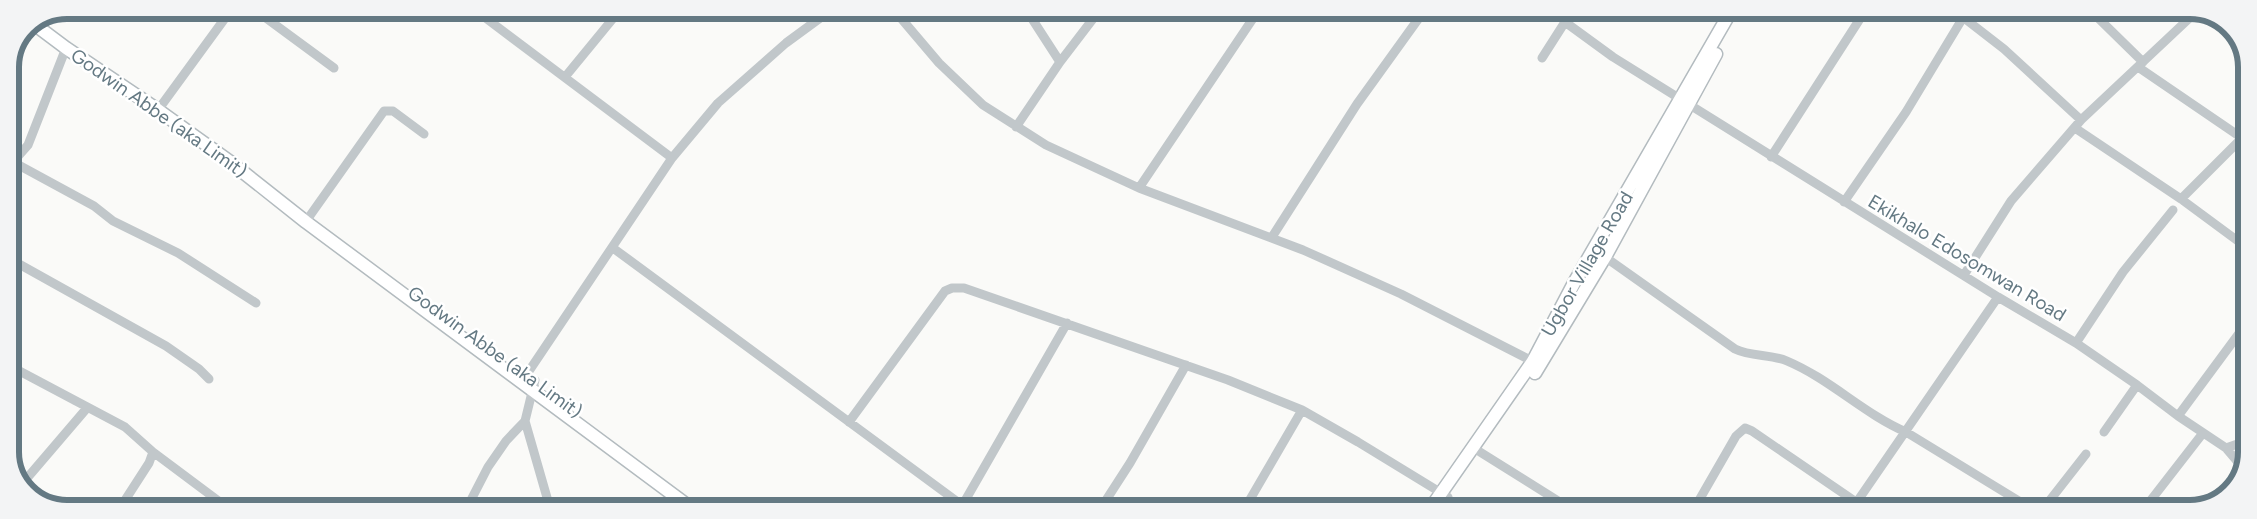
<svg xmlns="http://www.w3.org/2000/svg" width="2257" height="519" font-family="Figtree,sans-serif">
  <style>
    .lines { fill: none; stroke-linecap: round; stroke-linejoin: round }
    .secondary-casing { stroke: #b3bbbf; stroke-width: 15 }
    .street { stroke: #c1c7ca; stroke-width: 9 }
    .secondary { stroke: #fff; stroke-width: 12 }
    .labels { text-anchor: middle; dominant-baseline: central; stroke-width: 5; stroke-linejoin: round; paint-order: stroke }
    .street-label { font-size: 19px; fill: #647983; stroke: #fff }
    .rim { fill: none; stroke: #647983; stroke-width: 6 }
  </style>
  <rect width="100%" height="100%" fill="#fafaf8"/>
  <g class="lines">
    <defs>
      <path id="secondary" d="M34 24 66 48 158 110 229 161 306 222 691 508
        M1535 373 1605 257 1716 54
        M1430 509 1533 361 1574 283 1731 11"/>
    </defs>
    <use href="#secondary" class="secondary-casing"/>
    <path class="street" d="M255 10 334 68
      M475 10 672 158 527 374
      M894 10 939 63 983 105 1046 145 1139 188 1303 250 1401 294 1536 363
      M1027 11 1060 62
      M1571 11 1565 22 1613 57 1998 297 2076 343 2137 385 2178 416 2226 448 2243 468
      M1955 11 2004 49 2081 120
      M2091 11 2143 62
      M1542 58 1565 22
      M2138 67 2242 138
      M565 77 620 10
      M158 110 231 10
      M1016 127 1060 62 1099 11
      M2075 128 2181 199 2246 247
      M1771 157 1865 11
      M672 158 718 103 786 43 831 10
      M10 161 13 162 28 145 66 48
      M10 167 13 162 94 206 113 221 178 253 256 303
      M1139 188 1258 11
      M2181 199 2247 133
      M1844 202 1906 112 1967 11
      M309 217 384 111H393L424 134
      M1272 237 1357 104 1424 11
      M613 248 966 508
      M1605 257 1735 349C1751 357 1771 354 1787 361 1830 379 1864 414 1906 432L2032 509
      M10 259 166 346 199 369 209 379
      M1964 275 2011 201 2081 120 2197 11
      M2076 343 2123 272 2173 210
      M10 366 125 427 153 452 149 463 120 508
      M2178 416 2246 324
      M525 421 550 508
      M849 422 945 291 952 288H964L1228 380 1302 410 1358 442 1448 497
      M2104 432 2137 385
      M2226 448 2246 441
      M153 452 228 508
      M1480 452 1571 509
      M23 486 28 477 87 408
      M962 506 1067 323
      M471 508 472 498 488 467 506 441 525 421 535 380
      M1101 508 1130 463 1186 365
      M1245 508 1302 410
      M1694 509 1736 436 1745 428 1752 431 1856 502
      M1852 509 1998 297
      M2043 509 2086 454
      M2144 509 2203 433"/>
    <use href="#secondary" class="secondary"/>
  </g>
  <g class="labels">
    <g class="street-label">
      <text transform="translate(159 113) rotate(35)">Godwin Abbe (aka Limit)</text>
      <text transform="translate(1967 258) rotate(31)">Ekikhalo Edosomwan Road</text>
      <text transform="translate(1587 264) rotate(-60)">Ugbor Village Road</text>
      <text transform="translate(495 352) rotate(36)">Godwin Abbe (aka Limit)</text>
    </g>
  </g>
  <path d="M0 0H2257V519H0ZM67 19H2190A48 48 0 0 1 2238 67V452A48 48 0 0 1 2190 500H67A48 48 0 0 1 19 452V67A48 48 0 0 1 67 19Z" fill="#f3f4f5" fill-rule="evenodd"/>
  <path class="rim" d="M67 19H2190A48 48 0 0 1 2238 67V452A48 48 0 0 1 2190 500H67A48 48 0 0 1 19 452V67A48 48 0 0 1 67 19Z"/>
</svg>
